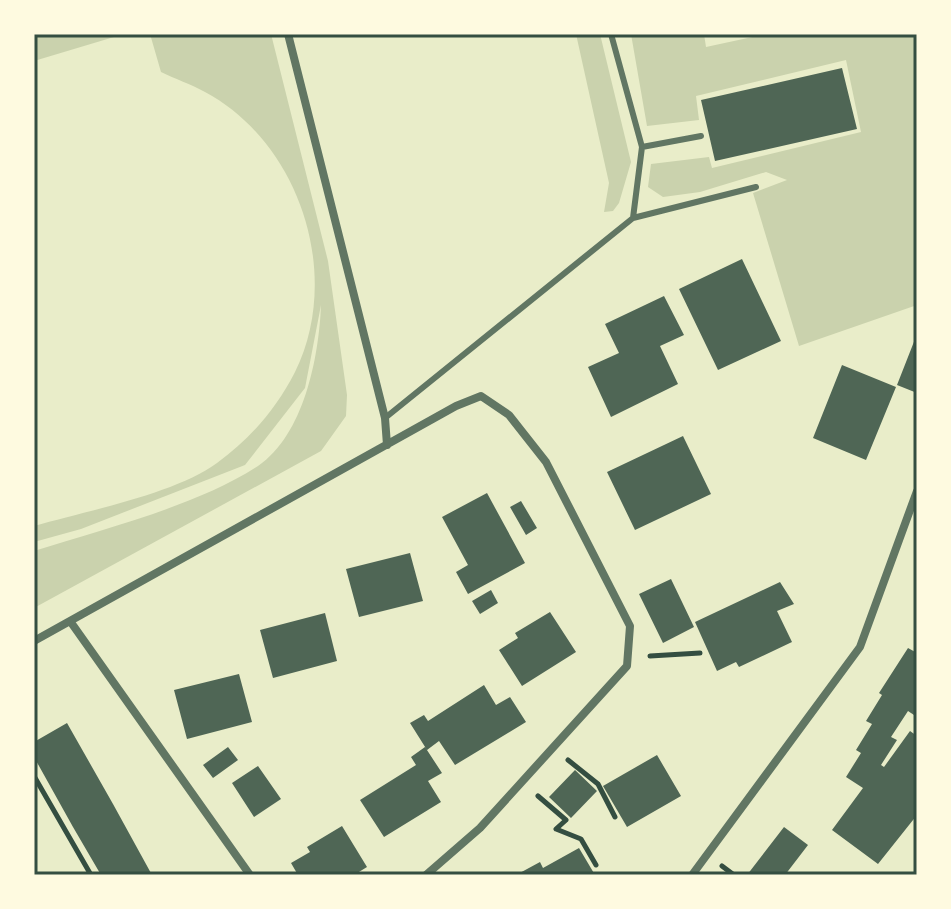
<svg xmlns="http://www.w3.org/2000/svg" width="951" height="909" font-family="'Roboto Serif',serif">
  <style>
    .green { fill: #cad2ad }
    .building { fill: #4f6655 }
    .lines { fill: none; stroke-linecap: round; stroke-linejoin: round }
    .path { stroke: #344e41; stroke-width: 5 }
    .service { stroke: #617663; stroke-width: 6 }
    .minor { stroke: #617663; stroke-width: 8 }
    .neatline { fill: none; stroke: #344e41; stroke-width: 3 }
  </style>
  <rect width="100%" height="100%" fill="#e9edc9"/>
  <path class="green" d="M34 34H124L34 61Z
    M150 34H271L328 261 347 395 346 416 321 451 34 608V551C103 529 197 506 258 466 304 435 319 357 321 305L305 388 245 465 81 529 34 542V526C86 511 175 494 217 463 251 438 276 409 295 372 343 275 300 143 205 92 191 84 175 79 161 72Z
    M576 34H600L631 162 619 203 613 211 604 212 609 183Z
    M631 34H704L706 47 766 34H917V305L799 346 753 193 787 180 766 172 700 192 663 197 648 187 651 164 709 157 712 168 861 132 846 60 696 96 699 120 647 126Z"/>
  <path class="building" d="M842 68 857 129 715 161 701 100Z
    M742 259 781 341 718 370 679 289Z
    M664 296 684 335 660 346 678 384 611 417 588 367 619 353 605 324Z
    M917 334V393L897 385Z
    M842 365 896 387 866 460 813 438Z
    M683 436 711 494 635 530 607 472Z
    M487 493 525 563 468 594 456 572 468 565 442 517Z
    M521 501 537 528 526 535 510 507Z
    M410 553 423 601 359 617 346 569Z
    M671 579 694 627 663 643 639 594Z
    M780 582 794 604 777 611 792 642 739 667 736 662 717 671 695 622Z
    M491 590 498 603 480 614 472 601Z
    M550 612 576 652 522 686 499 650 518 638 515 633Z
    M325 613 337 661 273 678 260 630Z
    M908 648 917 653V717L908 711 891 737 897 740 881 765 884 767 910 731 917 736V815L878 864 832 830 863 788 846 777 861 753 856 750 872 724 866 721 882 695 879 693Z
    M239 674 252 722 187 739 174 690Z
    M484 685 496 705 510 697 526 722 455 765 439 741 427 750 410 723 424 715 428 721Z
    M67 723 113 804 152 875H101L73 827 34 757V742Z
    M228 747 238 760 213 778 203 765Z
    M425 747 442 773 428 781 441 802 384 837 360 800 416 765 411 757Z
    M657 755 681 796 627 827 603 786Z
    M258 766 281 799 254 817 232 783Z
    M575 770 597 791 571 818 549 797Z
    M342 826 367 867 354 875H298L291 863 310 852 307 847Z
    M784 827 808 845 785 875H747Z
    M579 848 595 875H516L540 862 543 868Z"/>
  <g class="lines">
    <path class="path" d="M650 656 700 653
      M568 760 598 784 615 817
      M34 776 91 875
      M538 796 566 820 556 829 581 839 596 865
      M722 866 734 875"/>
    <path class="service" d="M611 34 642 147 633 218
      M642 147 701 136
      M385 418 633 218 756 187"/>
    <path class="minor" d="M288 34 385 418 387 445
      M70 621 250 875
      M34 641 456 406 481 396 509 415 546 462 630 626 627 666 480 828 426 875
      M692 875 860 647 917 491"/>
  </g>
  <rect width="951" height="909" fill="none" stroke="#fefae0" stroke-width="72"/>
  <rect x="36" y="36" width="879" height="837" class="neatline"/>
</svg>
